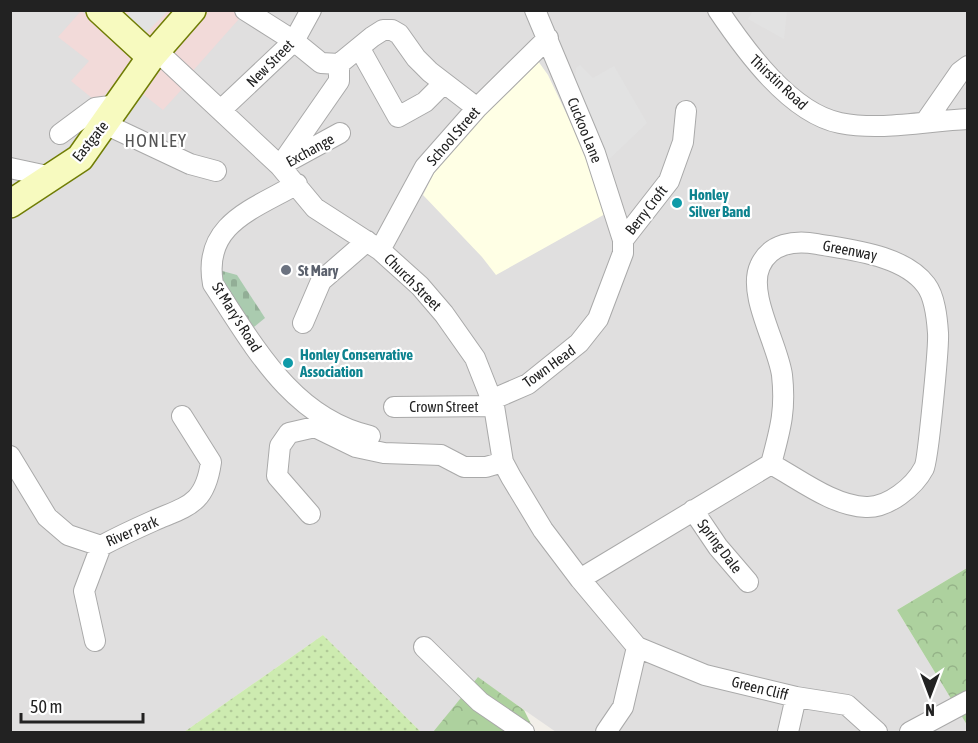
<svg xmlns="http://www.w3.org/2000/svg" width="978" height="743" font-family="'Asap Condensed',sans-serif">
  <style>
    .residential { fill: #e0dfdf }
    .commercial { fill: #f2dad9 }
    .education { fill: #ffffe5 }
    .grass { fill: url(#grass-dots) }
    .forest { fill: url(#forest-crowns) }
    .cemetery { fill: url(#cemetery-stones) }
    .parking { fill: #e2e2e2 }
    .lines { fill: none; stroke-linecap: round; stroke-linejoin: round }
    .street-casing { stroke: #a9a9a9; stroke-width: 22 }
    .secondary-casing { stroke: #707d05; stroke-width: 30 }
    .street { stroke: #fff; stroke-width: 20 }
    .secondary { stroke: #f7fabf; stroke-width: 27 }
    .culture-dot { fill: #0f9aa8; stroke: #fff; stroke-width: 2 }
    .worship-dot { fill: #6b7280; stroke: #fff; stroke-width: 2 }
    .labels { text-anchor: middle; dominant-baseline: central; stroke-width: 4.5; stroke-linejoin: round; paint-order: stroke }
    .street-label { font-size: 15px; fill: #222; stroke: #fff }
    .culture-label { font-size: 15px; font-weight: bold; fill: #0d838f; stroke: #fff; text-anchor: start }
    .worship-label { font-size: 15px; font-weight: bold; fill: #5b616d; stroke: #fff; text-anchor: start }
    .quarter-label { font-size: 18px; letter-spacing: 1.5px; fill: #555; stroke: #fff }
  </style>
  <defs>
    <pattern id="grass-dots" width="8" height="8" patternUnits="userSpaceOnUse" patternTransform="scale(1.5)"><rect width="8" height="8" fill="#cdebb0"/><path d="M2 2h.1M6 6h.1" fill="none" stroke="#b0c997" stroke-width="1.8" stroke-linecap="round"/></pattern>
    <pattern id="forest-crowns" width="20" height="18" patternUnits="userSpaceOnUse" patternTransform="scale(1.5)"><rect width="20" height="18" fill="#add19e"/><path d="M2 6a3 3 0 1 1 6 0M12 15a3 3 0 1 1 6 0" fill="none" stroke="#95b388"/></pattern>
    <pattern id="cemetery-stones" width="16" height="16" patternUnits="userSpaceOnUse" patternTransform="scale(1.5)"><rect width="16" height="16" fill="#aacbaf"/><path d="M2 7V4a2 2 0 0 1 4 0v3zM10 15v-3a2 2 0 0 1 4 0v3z" fill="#92ae96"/></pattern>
  </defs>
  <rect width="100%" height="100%" fill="#f2efe9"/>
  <path class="residential" d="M10 11H967V568L897 610 967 725 965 732H556L478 678 433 732H421L323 635 184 732H11Z"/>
  <path class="commercial" d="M81 11 114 31 126 11H246L191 73 194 76 163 110 121 77 98 103 71 81 89 61 58 37Z"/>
  <path class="education" d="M538 61 548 75 599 182 607 213 496 275 482 257 423 195 441 159 451 146Z"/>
  <path class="grass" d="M323 635 421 732H184Z"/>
  <path class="forest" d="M967 568V725L897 610Z
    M478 677 524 710 535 732H433Z"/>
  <path class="cemetery" d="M215 269 237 275 265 318 254 327 218 283Z"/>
  <path class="parking" d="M130 11H168L145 34 125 19Z
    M753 11H787L784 39 748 19Z
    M580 65 593 78 614 66 647 123 603 165 575 81 576 68Z"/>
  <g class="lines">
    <defs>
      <path id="street" d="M245 10 294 41 321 63 339 64 372 37 383 30H392L399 34 416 58 430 72 477 108
        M718 10C745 50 790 113 840 123 881 131 926 121 968 119
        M360 49 398 117 425 102 444 83
        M157 51 280 166 315 208 380 250 420 286 444 314 475 358 494 406 503 462 511 477 543 530 580 579 637 647 705 675 796 697 847 705 877 732
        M222 109 294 41 311 10
        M926 121 960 72 968 66
        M105 124 190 164 216 171
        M60 134 95 108 118 105
        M285 163 340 133
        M280 166 339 81V64
        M10 168 52 177
        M297 184C254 209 202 224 213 284 254 346 292 418 370 436
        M623 240 669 181 683 142 686 111
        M380 250 425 167 477 108 548 38
        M303 323 321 281 367 241
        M491 400 528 384 579 343 598 319 623 253V240L595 153 535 10
        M394 407 494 406
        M10 456 47 517 68 535 101 546C118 537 135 529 153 521 187 506 205 505 211 462L182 416
        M693 510 718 547 748 582
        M310 514 277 476 280 446 289 433 315 427 356 447 384 453 441 455 464 467H486L503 462
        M580 579 771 464C780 430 786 411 782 375 778 345 747 294 760 266 770 243 795 240 817 244 851 250 904 255 926 285 935 297 937 318 938 333 939 346 928 461 924 468 914 487 888 508 866 507 833 506 799 479 771 464
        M95 641 84 591 101 546
        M424 647 480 702 524 732
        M606 732 623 707 637 647
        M788 732 796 697
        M910 732 968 701"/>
      <path id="secondary" d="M100 10 151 57
        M10 204 80 158 151 57 192 10"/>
    </defs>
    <use href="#street" class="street-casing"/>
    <use href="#secondary" class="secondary-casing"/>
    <use href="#street" class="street"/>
    <use href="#secondary" class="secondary"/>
  </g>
  <g class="culture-dot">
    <circle cx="677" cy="203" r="6"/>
    <circle cx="288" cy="363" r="6"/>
  </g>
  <circle class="worship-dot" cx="286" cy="270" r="6"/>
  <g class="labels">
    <g class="street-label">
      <text transform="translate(270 63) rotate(-45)">New Street</text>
      <text transform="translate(779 82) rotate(43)">Thirstin Road</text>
      <text transform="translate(585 130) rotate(68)">Cuckoo Lane</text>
      <text transform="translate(453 136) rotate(-49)">School Street</text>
      <text transform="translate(90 141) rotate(-51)">Eastgate</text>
      <text transform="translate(310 150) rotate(-29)">Exchange</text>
      <text transform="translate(646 210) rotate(-52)">Berry Croft</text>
      <text transform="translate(850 250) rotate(11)">Greenway</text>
      <text transform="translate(413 282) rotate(45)">Church Street</text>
      <text transform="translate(237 317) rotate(58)">St Mary's Road</text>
      <text transform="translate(549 366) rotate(-36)">Town Head</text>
      <text x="444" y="406">Crown Street</text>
      <text transform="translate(132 531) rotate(-23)">River Park</text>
      <text transform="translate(720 546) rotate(53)">Spring Dale</text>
      <text transform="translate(760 688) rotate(14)">Green Cliff</text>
    </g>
    <g class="culture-label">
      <text x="689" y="194">Honley<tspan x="689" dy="17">Silver Band</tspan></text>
      <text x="300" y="354">Honley Conservative<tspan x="300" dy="17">Association</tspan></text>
    </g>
    <g class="worship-label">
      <text x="298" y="270">St Mary</text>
    </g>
    <g class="quarter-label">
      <text x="156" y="140">HONLEY</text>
    </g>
  </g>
  <rect width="978" height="743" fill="none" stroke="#222222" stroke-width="24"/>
  <g transform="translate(930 695) rotate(180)" stroke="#ffffff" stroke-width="4.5" paint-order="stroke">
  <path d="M0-4.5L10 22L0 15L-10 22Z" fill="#222222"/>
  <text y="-9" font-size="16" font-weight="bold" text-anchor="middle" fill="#222222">N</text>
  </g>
  <path d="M21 713v9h122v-9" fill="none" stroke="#222222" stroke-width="3"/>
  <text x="30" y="713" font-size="18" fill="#222222" stroke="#ffffff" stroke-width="4.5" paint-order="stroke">50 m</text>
</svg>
